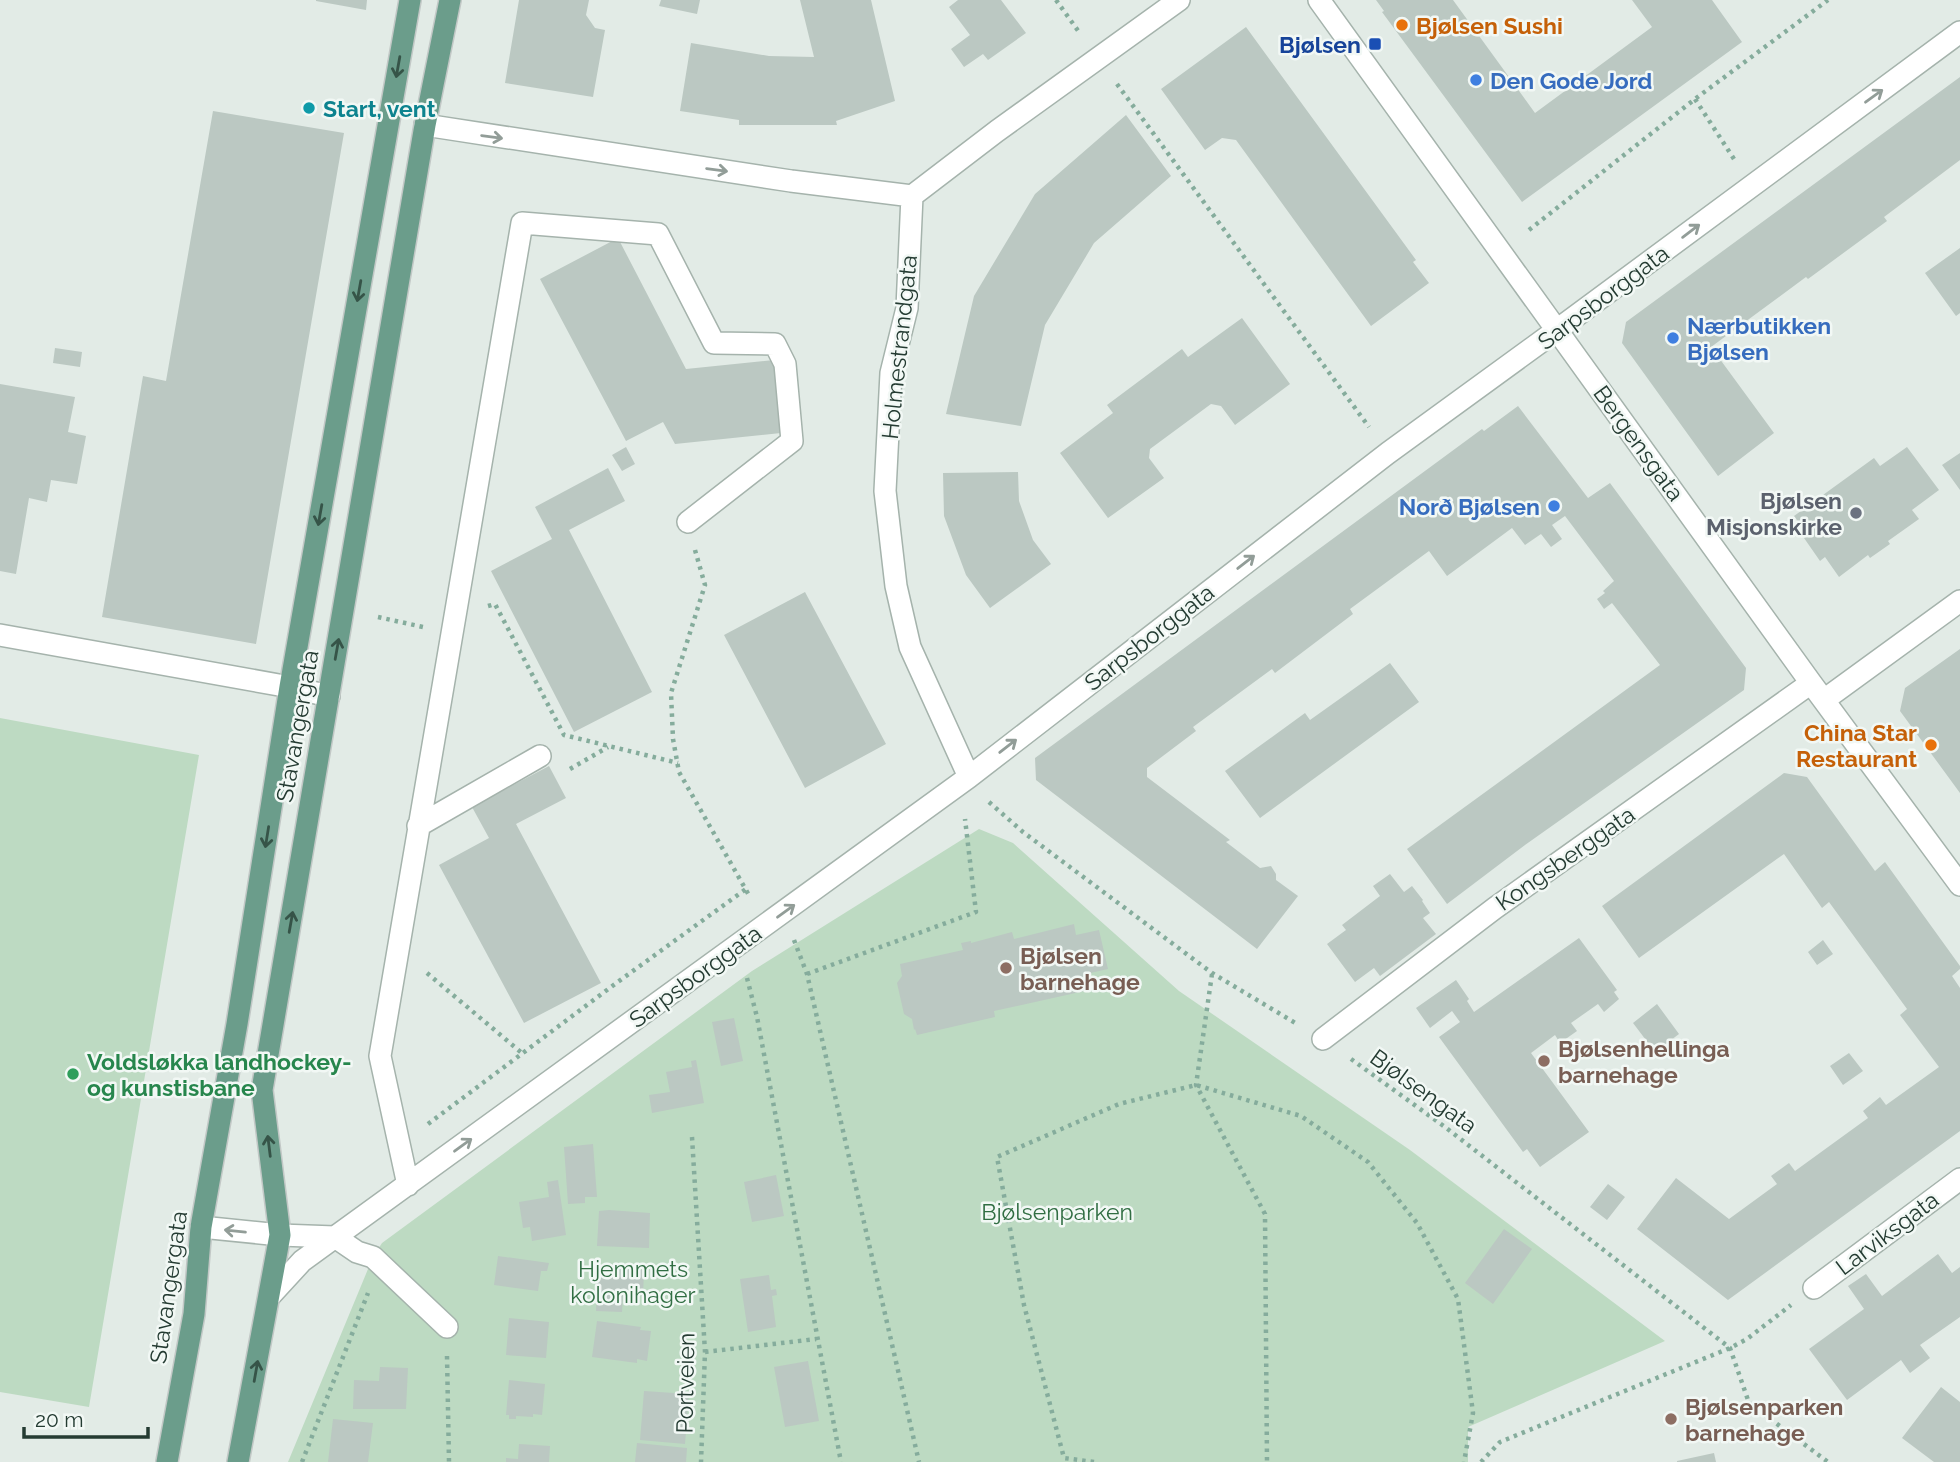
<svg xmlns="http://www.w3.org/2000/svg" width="1960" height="1462" font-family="Raleway,sans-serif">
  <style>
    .green { fill: #bddac2 }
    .building { fill: #bbc8c2 }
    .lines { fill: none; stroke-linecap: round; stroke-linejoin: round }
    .minor-casing { stroke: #a5b3ac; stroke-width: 24 }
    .major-casing { stroke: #c2c8c6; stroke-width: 24 }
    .path { stroke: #85ac9c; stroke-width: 4.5; stroke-dasharray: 3.5 5; stroke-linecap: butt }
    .minor { stroke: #fff; stroke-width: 21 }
    .major { stroke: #6b9d8b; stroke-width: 21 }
    .oneway { stroke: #365448 }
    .oneway2 { stroke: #929d98 }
    .food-dot { fill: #e8710a; stroke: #f2f8f5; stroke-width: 2.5 }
    .transit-dot { fill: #1a4fb4; stroke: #f2f8f5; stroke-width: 2.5 }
    .shop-dot { fill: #3f7fe0; stroke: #f2f8f5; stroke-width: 2.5 }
    .culture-dot { fill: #0f9aa8; stroke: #f2f8f5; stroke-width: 2.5 }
    .worship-dot { fill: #6b7280; stroke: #f2f8f5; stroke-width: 2.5 }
    .education-dot { fill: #8d6e63; stroke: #f2f8f5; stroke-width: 2.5 }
    .leisure-dot { fill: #2e9e5b; stroke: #f2f8f5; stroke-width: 2.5 }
    .labels { text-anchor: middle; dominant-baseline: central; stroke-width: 5; stroke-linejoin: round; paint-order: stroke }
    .food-label { font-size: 23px; font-weight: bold; fill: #c56008; stroke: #f2f8f5; text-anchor: start }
    .transit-label { font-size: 23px; font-weight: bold; fill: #164399; stroke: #f2f8f5; text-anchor: end }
    .shop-label { font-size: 23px; font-weight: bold; fill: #366cbe; stroke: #f2f8f5; text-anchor: start }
    .culture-label { font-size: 23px; font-weight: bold; fill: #0d838f; stroke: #f2f8f5; text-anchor: start }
    .street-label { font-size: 23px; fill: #243b32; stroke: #f2f8f5 }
    .worship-label { font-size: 23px; font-weight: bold; fill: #5b616d; stroke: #f2f8f5; text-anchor: end }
    .education-label { font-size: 23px; font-weight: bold; fill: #785e54; stroke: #f2f8f5; text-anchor: start }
    .leisure-label { font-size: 23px; font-weight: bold; fill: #27864d; stroke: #f2f8f5; text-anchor: start }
    .park-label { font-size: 23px; fill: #316e43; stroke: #f2f8f5 }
  </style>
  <rect width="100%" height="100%" fill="#e2ebe6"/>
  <path class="green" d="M0 718 199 755 89 1407 0 1392Z
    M979 829 1013 843 1179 991 1410 1150 1665 1341 1468 1427V1462H288L373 1257 382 1243 752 971Z"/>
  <path class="building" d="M316 0H367L366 10 316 1Z
    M519 0H589L586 15 595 28 605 30 593 97 505 83Z
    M661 0H700L697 14 659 6Z
    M800 0H871L895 101 836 121 837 125H739V120L680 111 691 43 769 56 814 57Z
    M958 0H1001L1026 33 988 60 983 54 964 67 951 49 970 35 949 7Z
    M1376 0H1453L1535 113 1652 27 1632 0H1712L1742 42 1522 202 1382 12 1384 11Z
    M1246 27 1416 260 1413 262 1429 283 1371 326 1236 140 1222 138 1205 150 1161 89Z
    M1960 77V160L1884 217 1887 221 1808 279 1806 277 1711 347 1774 433 1718 476 1622 343 1626 322Z
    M213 111 344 133 256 644 102 617 143 376 166 381Z
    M1126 115 1171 176 1094 243 1045 325 1021 426 946 414 974 296 1035 194Z
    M618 238 686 369 774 360 781 433 675 444 663 422 626 441 540 279Z
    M1960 248V313L1956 316 1925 273Z
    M1242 318 1290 384 1235 425 1221 406 1211 404 1150 449 1149 458 1164 478 1108 518 1060 453 1113 413 1107 405 1182 349 1188 357Z
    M55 348 82 352 80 367 53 363Z
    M0 384 75 397 68 432 86 436 77 484 51 480 47 502 29 498 16 574 0 571Z
    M1518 406 1588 498 1610 483 1746 668 1744 690 1525 845 1447 904 1407 849 1660 665 1612 603 1604 609 1597 599 1605 593 1603 591 1614 581 1565 516 1552 525 1562 539 1551 547 1541 534 1525 545 1512 528 1447 576 1429 551 1350 609 1353 614 1275 673 1272 669 1193 727 1196 731 1147 768V777L1230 840 1226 842 1260 868 1271 866 1276 874V880L1298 896 1257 949 1036 780 1035 758 1482 429 1484 431Z
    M626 447 635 464 622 471 612 455Z
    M1907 447 1939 490 1912 510 1919 519 1888 541 1890 544 1870 558 1868 555 1839 577 1825 557 1820 561 1804 538 1808 535 1794 516 1874 458 1880 466Z
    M1960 453V490L1942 465Z
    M608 468 625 501 569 530 652 692 574 732 491 571 552 539 535 507Z
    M1018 472 1019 501 1033 540 1051 564 990 608 966 575 944 516 943 473Z
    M805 592 886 744 805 788 724 635Z
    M1960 649V793L1900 711 1905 688Z
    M1390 663 1419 702 1260 818 1225 771 1305 713 1310 720Z
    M549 766 566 798 516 824 601 983 524 1023 439 865 489 838 472 807Z
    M1784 773 1807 777 1875 871 1885 862 1960 966V969L1952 976 1960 988V1131L1728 1300 1637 1229 1676 1178 1729 1219 1777 1184 1771 1176 1789 1163 1795 1171 1868 1118 1863 1111 1880 1097 1886 1105 1939 1067 1900 1015 1907 1009 1829 902 1822 908 1784 854 1639 958 1602 906Z
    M1390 874 1404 892 1412 886 1423 900 1422 901 1430 913 1423 918 1436 934 1380 976 1374 968 1355 982 1327 944 1346 930 1342 925 1380 896 1373 886Z
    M1074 924 1076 935 1099 930 1108 969 1086 974 1089 990 994 1011 995 1017 917 1035 915 1029 914 1030 912 1019 904 1014 897 983 902 976 900 964 963 950 961 943 971 941V943L1012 932 1014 939Z
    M1579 938 1617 990 1614 992 1619 999 1604 1012 1598 1004 1571 1023 1577 1031 1560 1043 1555 1035 1531 1053 1589 1132 1540 1167 1527 1149 1523 1152 1439 1037 1460 1022 1452 1011 1430 1028 1416 1008 1456 980 1469 999 1467 1001 1474 1012Z
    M1823 940 1833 954 1817 965 1808 952Z
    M1657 1004 1679 1034 1655 1052 1633 1023Z
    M734 1018 743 1061 721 1066 712 1022Z
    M1849 1053 1863 1071 1843 1085 1830 1066Z
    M696 1060 704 1103 652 1113 649 1095 670 1092 666 1072 692 1067 691 1061Z
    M593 1144 597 1197H585V1203L568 1204 564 1147Z
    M776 1175 784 1216 752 1222 744 1182Z
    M558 1180 566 1235 532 1241 530 1227 523 1228 519 1202 549 1197 547 1182Z
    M1608 1184 1625 1197 1607 1220 1590 1207Z
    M609 1210 650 1213 649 1248 597 1246 599 1211Z
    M1504 1229 1532 1249 1493 1304 1465 1283Z
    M1938 1254 1952 1273 1960 1267V1317L1920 1345 1930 1358 1910 1373 1901 1360 1847 1400 1809 1349 1864 1309 1848 1286 1866 1274 1882 1296Z
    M498 1256 549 1263 547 1271H541L538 1291 494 1285Z
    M598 1268 644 1270 643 1296 623 1295 622 1312 596 1311Z
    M769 1275 771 1290 776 1289 777 1295 772 1296 776 1327 748 1332 740 1279Z
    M509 1318 549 1322 546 1358 506 1355Z
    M597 1321 641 1327 640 1330 651 1331 647 1361 637 1359V1363L592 1357Z
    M808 1361 819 1421 785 1427 774 1367Z
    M380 1367 408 1368 406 1409H353L354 1380 379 1381Z
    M509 1380 545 1384 542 1415 533 1414V1417L516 1416V1419H509V1415H506Z
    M1941 1387 1960 1402V1462H1934L1902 1438Z
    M644 1391 689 1394 685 1444 640 1440Z
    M333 1419 373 1423 368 1462H328Z
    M637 1443 687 1448 686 1462H635Z
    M519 1444 550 1446 549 1462H506V1458L518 1459Z
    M1714 1453 1716 1462H1677V1461Z"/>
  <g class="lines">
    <defs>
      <path id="minor" d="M1319 0 1811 683 1960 885
        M425 125 791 181 912 196 997 131 1179 0
        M912 196 907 308 891 373 885 491 896 586 910 647 969 777
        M0 635 290 687 329 696
        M1824 700 1960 601
        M418 826 540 756
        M1323 1039 1495 908 1811 683
        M408 1185 380 1056 522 223 658 234 714 343 775 344 785 364 792 441 688 522
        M201 1227 280 1235 335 1237 302 1261 269 1297
        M1814 1288 1960 1179
        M447 1327 373 1257 357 1252 335 1237 969 777 1388 453 1557 330 1960 32"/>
      <path id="major" d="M167 1462 194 1314 201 1227 237 1024 290 687 410 0
        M238 1462 280 1235 262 1090 425 125 450 0"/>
    </defs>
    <use href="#minor" class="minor-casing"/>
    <use href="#major" class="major-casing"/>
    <path class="path" d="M1056 0 1079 32
      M1117 84 1369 427
      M1695 99 1734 159
      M1529 230 1695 99 1828 0
      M695 550 705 585 671 693 673 739 679 772 750 897
      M488 606 495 604 564 735 678 763
      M378 617 423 627
      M570 769 608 747
      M989 802 1023 832 1212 973 1297 1024
      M794 940 807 974 919 1462
      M427 973 523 1054
      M807 974 976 912 965 819
      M1212 974 1196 1085 1265 1214 1267 1462
      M747 978 757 1017 841 1462
      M1351 1059 1445 1127 1730 1348 1749 1403 1828 1462
      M428 1124 615 984 746 889
      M692 1137 705 1352 701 1462
      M705 1352 816 1339
      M447 1356 449 1462
      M302 1462 368 1293
      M1094 1462 1064 1458 1024 1305 997 1157 1119 1104 1196 1085 1301 1116 1368 1162 1417 1223 1458 1299 1473 1413 1464 1462
      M1481 1462 1500 1442 1730 1348 1747 1339 1791 1305"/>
    <use href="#minor" class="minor"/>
    <use href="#major" class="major"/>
  </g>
  <defs><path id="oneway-shaft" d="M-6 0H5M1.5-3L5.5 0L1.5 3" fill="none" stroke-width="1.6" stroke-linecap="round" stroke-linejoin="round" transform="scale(1.75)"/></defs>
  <g class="oneway">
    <use href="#oneway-shaft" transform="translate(398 67) rotate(100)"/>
    <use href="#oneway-shaft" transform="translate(359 291) rotate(100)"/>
    <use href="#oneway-shaft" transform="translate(320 515) rotate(100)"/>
    <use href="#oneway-shaft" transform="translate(337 649) rotate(-80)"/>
    <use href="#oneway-shaft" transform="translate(267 837) rotate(99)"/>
    <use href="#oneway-shaft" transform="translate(291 922) rotate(-80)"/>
    <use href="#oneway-shaft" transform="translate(269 1146) rotate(-97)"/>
    <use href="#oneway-shaft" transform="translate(256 1371) rotate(-80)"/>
  </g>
  <g class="oneway2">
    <use href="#oneway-shaft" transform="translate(1874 96) rotate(-36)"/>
    <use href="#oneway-shaft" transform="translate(492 137) rotate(8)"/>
    <use href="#oneway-shaft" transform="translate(717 170) rotate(8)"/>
    <use href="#oneway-shaft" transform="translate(1691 231) rotate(-37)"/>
    <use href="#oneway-shaft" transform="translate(1246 562) rotate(-38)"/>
    <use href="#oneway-shaft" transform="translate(1008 746) rotate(-38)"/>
    <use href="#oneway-shaft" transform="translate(786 911) rotate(-36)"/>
    <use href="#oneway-shaft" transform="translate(463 1145) rotate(-36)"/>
    <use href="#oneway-shaft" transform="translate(235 1231) rotate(-174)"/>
  </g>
  <g class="food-dot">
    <circle cx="1402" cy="25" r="7"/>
    <circle cx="1931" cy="745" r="7"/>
  </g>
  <rect class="transit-dot" x="1368" y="37" width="14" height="14" rx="3.5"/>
  <g class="shop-dot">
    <circle cx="1476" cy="80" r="7"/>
    <circle cx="1673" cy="338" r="7"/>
    <circle cx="1554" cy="506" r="7"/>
  </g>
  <circle class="culture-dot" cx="309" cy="108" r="7"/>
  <circle class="worship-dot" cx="1856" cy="513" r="7"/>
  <g class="education-dot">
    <circle cx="1006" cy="968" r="7"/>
    <circle cx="1544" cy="1061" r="7"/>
    <circle cx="1671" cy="1419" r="7"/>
  </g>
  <circle class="leisure-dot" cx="73" cy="1074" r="7"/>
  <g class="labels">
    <g class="food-label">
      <text x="1416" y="25">Bjølsen Sushi</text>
      <text x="1917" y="732" text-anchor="end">China Star<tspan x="1917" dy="26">Restaurant</tspan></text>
    </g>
    <g class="transit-label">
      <text x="1361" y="44">Bjølsen</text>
    </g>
    <g class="shop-label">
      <text x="1490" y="80">Den Gode Jord</text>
      <text x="1687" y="325">Nærbutikken<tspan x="1687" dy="26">Bjølsen</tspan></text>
      <text x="1540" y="506" text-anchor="end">Norð Bjølsen</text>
    </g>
    <g class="culture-label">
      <text x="323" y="108">Start, vent</text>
    </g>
    <g class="street-label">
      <text transform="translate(1603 297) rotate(-37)">Sarpsborggata</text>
      <text transform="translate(899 347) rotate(-84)">Holmestrandgata</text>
      <text transform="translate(1639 443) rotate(54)">Bergensgata</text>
      <text transform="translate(1149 637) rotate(-38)">Sarpsborggata</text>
      <text transform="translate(297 726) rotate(-80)">Stavangergata</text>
      <text transform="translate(1565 858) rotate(-35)">Kongsberggata</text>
      <text transform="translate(695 976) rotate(-36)">Sarpsborggata</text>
      <text transform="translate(1424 1091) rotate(36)">Bjølsengata</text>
      <text transform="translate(1887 1233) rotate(-37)">Larviksgata</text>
      <text transform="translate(168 1287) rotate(-82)">Stavangergata</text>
      <text transform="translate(685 1383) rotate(-89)">Portveien</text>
    </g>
    <g class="worship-label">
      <text x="1842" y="500">Bjølsen<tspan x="1842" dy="26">Misjonskirke</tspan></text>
    </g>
    <g class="education-label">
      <text x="1020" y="955">Bjølsen<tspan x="1020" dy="26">barnehage</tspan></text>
      <text x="1558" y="1048">Bjølsenhellinga<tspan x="1558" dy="26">barnehage</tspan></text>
      <text x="1685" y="1406">Bjølsenparken<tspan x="1685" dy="26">barnehage</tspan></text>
    </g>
    <g class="leisure-label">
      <text x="87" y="1061">Voldsløkka landhockey-<tspan x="87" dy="26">og kunstisbane</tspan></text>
    </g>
    <g class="park-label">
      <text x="1057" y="1211">Bjølsenparken</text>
      <text x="633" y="1268">Hjemmets<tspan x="633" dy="26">kolonihager</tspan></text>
    </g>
  </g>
  <path d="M24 1427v10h124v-10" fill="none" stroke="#243b32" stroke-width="3.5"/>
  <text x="35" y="1427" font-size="21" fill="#243b32" stroke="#f2f8f5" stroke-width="5" paint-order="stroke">20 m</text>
</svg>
